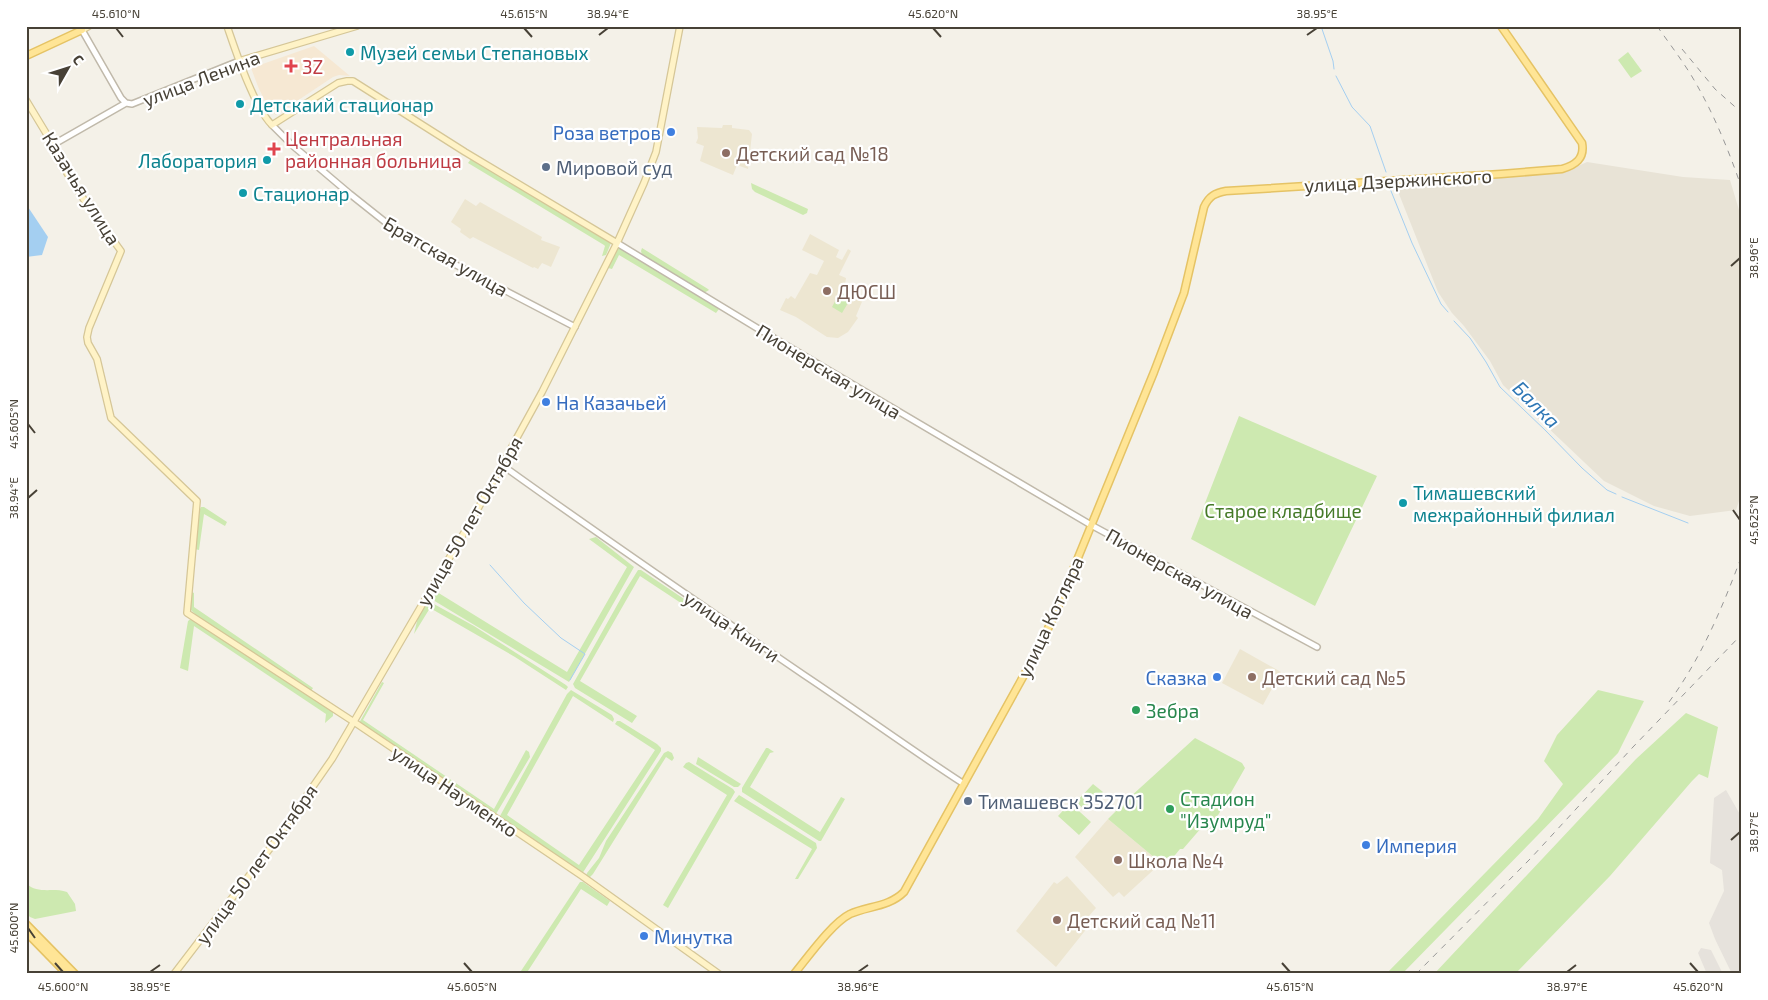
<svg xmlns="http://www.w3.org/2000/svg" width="1768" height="1000" font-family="'Exo 2',sans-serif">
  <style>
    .residential { fill: #e8e3d6 }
    .commercial { fill: #f6e8d3 }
    .industrial { fill: #e6e2dc }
    .education { fill: #ede6d1 }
    .green { fill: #cde9b0 }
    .water { fill: #a4cff1 }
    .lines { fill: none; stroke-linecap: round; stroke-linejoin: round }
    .stream { stroke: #a4cff1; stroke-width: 1 }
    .tertiary-casing { stroke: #c0b9aa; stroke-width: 8 }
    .secondary-casing { stroke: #d5c697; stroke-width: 8 }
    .primary-casing { stroke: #e5c365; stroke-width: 9 }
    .tertiary { stroke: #fff; stroke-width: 5 }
    .secondary { stroke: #fff3c7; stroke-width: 5.5 }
    .primary { stroke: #ffe596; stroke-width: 6 }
    .rail { stroke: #979797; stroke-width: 1; stroke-dasharray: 6 6; stroke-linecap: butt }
    .ticks { fill: none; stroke: #474136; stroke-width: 2 }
    .culture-dot { fill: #0f9aa8; stroke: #fff; stroke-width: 2 }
    .health-dot { fill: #e0444e; stroke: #fff; stroke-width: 2 }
    .shop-dot { fill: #3f7fe0; stroke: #fff; stroke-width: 2 }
    .education-dot { fill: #8d6e63; stroke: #fff; stroke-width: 2 }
    .service-dot { fill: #5c6f8a; stroke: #fff; stroke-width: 2 }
    .leisure-dot { fill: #2e9e5b; stroke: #fff; stroke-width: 2 }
    .labels { text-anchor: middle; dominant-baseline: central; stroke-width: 4.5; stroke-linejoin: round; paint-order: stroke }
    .culture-label { font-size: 19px; fill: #0d838f; stroke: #fff; text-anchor: start }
    .health-label { font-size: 19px; fill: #be3a42; stroke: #fff; text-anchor: start }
    .street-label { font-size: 19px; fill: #474136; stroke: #fff }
    .shop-label { font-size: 19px; fill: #366cbe; stroke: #fff; text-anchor: start }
    .education-label { font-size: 19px; fill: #785e54; stroke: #fff; text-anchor: start }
    .service-label { font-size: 19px; fill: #4e5e75; stroke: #fff; text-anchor: start }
    .park-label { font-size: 19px; fill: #457a28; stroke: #fff }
    .leisure-label { font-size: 19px; fill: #27864d; stroke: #fff; text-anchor: start }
    .water-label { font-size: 20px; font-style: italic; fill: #2e77b5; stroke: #fff }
    .neatline { fill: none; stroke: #474136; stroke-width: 2 }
    .ticks-label { font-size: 12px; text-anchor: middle; fill: #474136 }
  </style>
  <rect width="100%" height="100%" fill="#f4f1e8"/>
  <path class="residential" d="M1587 162 1683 177 1730 180 1742 220V492L1736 510 1690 516 1654 506 1604 481 1503 385 1490 361 1464 326 1452 313 1438 292 1395 184 1564 172Z"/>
  <path class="commercial" d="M314 46 350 76 339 75 333 77 276 115 270 110 259 89 251 68Z"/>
  <path class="industrial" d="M1726 790 1742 818V974H1732L1715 939 1709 923 1724 891 1722 870 1710 863 1714 798Z
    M1701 948 1711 950 1723 974H1707L1698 953Z"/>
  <path class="education" d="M723 125H732V128L749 130 752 134 748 169 737 165 733 175 700 161 704 146 696 143 698 138 697 127 722 128Z
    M465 199 476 206 480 202 542 237 541 240 560 247 551 267 542 263 538 269 534 267 533 268 473 237 470 239 460 232 461 229 451 222Z
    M810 234 839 250 836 257 842 260 848 249 851 251 839 275 846 278 845 285 864 297 856 316 858 318 848 332 838 338 827 337 796 317 780 310 786 298 788 299 791 296 795 299 810 273 817 275 824 261 802 250Z
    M1240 649 1281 672 1263 705 1222 683Z
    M1108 819 1161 863 1124 897 1119 892 1113 897 1075 857Z
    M1067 876 1096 908 1088 917 1092 922 1056 967 1016 931 1054 882 1057 884Z"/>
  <path class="green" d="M1628 52 1642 71 1631 78 1618 60Z
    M471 159H474L611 243 606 255 602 256 605 246 604 245 468 163Z
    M751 183 808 209 807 213 803 215 755 192 752 189Z
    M642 248 708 289 709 290 704 293 642 255 641 251Z
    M617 249H622L719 309 716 313 619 255 612 269 608 268 616 250Z
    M843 286 854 293 842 313 832 307Z
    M1239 416 1377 476 1315 606 1191 539Z
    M201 507H204L227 522 225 526 204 514 199 550 195 549 200 509Z
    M596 537 634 567 569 682 433 600C428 593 437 585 441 580L445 579 437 592 567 672 627 567 589 539Z
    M638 570H641L693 605 690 609 640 576 580 681 637 716 632 723 575 688 573 684 625 591Z
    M192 592 194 593V607L313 688 311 691 197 616 190 609 191 593Z
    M432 603 474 626 566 685 568 687 566 690 515 657 430 608 414 634 418 617 425 605Z
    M192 618 333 711V716L325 723 326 714 194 626 188 671 180 668 188 621Z
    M382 682 384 683 363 720 494 809 526 750 529 752 530 757 496 814H494L359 723Z
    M571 690 612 715 614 719 613 722 573 696 507 815 579 865 655 750 615 724 617 721H620L657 744 661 748V751L582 874 500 816 567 694Z
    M1598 690 1644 701 1618 753 1402 974H1386L1538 819 1563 784 1544 761 1557 735Z
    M1686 713 1718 727 1708 778 1699 774 1692 781 1610 876 1515 974H1434L1636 759Z
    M1195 738 1242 763 1245 768 1209 831 1202 827 1183 849H1180L1171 860 1168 857 1161 863 1108 819 1129 798Z
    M766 748H768L774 752 770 753 750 787 820 832 841 797 845 799 821 841H819L742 792V788Z
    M668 751 672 753 674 758 672 761 666 757 593 874 588 879 586 876 587 873 599 858 606 841 664 753Z
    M698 757 741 784 738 787H734L696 764Z
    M689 762 733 789 735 792 668 908 663 905 727 795 683 767 686 763Z
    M1093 784 1103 792 1086 811 1076 802Z
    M739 795 816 843 817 848 798 879H795L812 849 734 801Z
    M1070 803 1091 822 1079 835 1058 816Z
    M580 882H583L610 901 607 906 581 889 526 974H519Z
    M26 883C38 895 52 887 67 892L75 904 76 911 35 919 30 917 26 913Z"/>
  <path class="water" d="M26 204 48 237 42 255 26 257Z"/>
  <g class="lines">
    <path class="stream" d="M1321 26 1333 61 1334 69
      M1336 76 1352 107 1370 126 1386 172
      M1389 186 1412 243 1441 304 1448 312
      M1454 321 1470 338 1486 362 1500 387 1546 431 1582 468 1607 490 1616 494
      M1622 497 1688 523
      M490 565 524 603 561 638 585 654 570 680"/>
    <defs>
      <path id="tertiary" d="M82 30 121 98 126 103
        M272 125 292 145 350 194 389 225 435 254 575 327
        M52 143H56L126 103 132 104 239 61
        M617 243 757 328 1091 525 1317 647
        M502 465C602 537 703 606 804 675 858 711 910 749 964 784"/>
      <path id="secondary" d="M227 26C236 52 254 107 272 125L338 83 347 81H353L465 152 617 243
        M82 30 89 26
        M239 61 357 26
        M26 100 52 143 55 154 86 203 121 251 89 328 87 337 88 343 97 359 111 418 197 501 187 613 354 722 582 876 719 974
        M174 974 271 847 332 759 475 514 542 392 617 243 644 183 656 152 680 26"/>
      <path id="primary" d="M26 56 82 30 80 26
        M26 924 75 974
        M26 932 67 974
        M794 974C808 957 832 923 850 914 868 906 889 907 904 892L1039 648 1057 609 1154 372 1184 293 1204 207C1209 196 1215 193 1226 191L1501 174 1562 169C1575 165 1585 159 1582 143L1501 26"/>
    </defs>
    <use href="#tertiary" class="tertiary-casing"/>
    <use href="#secondary" class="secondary-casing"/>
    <use href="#primary" class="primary-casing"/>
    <use href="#tertiary" class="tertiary"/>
    <use href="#secondary" class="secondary"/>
    <use href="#primary" class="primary"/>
    <path class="rail" d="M1657 26C1671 46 1686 65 1698 87 1716 119 1730 154 1742 189
      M1682 49 1715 89 1742 113
      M1669 702C1702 657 1723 606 1742 555
      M1416 974 1531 858 1633 747 1742 634"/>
  </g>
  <path class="ticks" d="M116 28 123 37M524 28 532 37M933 28 941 37M599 35 608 28M1307 35 1317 28M1731 266 1740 258M28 424 35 433M28 498 37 490M1733 510 1740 520M1731 840 1740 832M28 928 35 938M55 963 63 972M464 963 472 972M1282 963 1290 972M1690 963 1698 972M150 972 160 965M858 972 868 965M1567 972 1576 965"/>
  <g class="culture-dot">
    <circle cx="350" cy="52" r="5"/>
    <circle cx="240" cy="104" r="5"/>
    <circle cx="267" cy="160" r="5"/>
    <circle cx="243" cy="193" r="5"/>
    <circle cx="1403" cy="503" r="5"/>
  </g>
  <g class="health-dot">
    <path d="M288.5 58.5h5v5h5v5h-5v5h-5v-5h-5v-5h5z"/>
    <path d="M271.5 141.5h5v5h5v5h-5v5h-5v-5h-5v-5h5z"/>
  </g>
  <g class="shop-dot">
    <circle cx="671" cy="132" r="5"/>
    <circle cx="546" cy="402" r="5"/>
    <circle cx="1217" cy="677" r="5"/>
    <circle cx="1366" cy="845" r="5"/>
    <circle cx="644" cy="936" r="5"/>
  </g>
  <g class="education-dot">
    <circle cx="726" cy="153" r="5"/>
    <circle cx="827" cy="291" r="5"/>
    <circle cx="1252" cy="677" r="5"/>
    <circle cx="1118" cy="860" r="5"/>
    <circle cx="1057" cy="920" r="5"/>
  </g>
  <g class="service-dot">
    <circle cx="546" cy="167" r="5"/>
    <circle cx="968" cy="801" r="5"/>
  </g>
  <g class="leisure-dot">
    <circle cx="1136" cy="710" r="5"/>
    <circle cx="1170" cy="809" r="5"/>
  </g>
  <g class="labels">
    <g class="culture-label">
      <text x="360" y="52">Музей семьи Степановых</text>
      <text x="250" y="104">Детскаий стационар</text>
      <text x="257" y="160" text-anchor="end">Лаборатория</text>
      <text x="253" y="193">Стационар</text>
      <text x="1413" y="492">Тимашевский<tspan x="1413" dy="22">межрайонный филиал</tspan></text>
    </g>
    <g class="health-label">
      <text x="302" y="66">3Z</text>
      <text x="285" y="138">Центральная<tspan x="285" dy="22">районная больница</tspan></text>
    </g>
    <g class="street-label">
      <text transform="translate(201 78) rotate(-21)">улица Ленина</text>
      <text transform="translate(1398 180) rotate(-3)">улица Дзержинского</text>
      <text transform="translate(82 188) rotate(58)">Казачья улица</text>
      <text transform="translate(446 256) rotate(30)">Братская улица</text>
      <text transform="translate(829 371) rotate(31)">Пионерская улица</text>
      <text transform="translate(469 521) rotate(-60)">улица 50 лет Октября</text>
      <text transform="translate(1180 573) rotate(29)">Пионерская улица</text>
      <text transform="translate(1050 617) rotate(-65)">улица Котляра</text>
      <text transform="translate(732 626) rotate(34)">улица Книги</text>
      <text transform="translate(455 791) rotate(34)">улица Науменко</text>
      <text transform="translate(256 864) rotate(-54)">улица 50 лет Октября</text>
    </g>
    <g class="shop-label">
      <text x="661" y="132" text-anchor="end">Роза ветров</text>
      <text x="556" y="402">На Казачьей</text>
      <text x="1207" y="677" text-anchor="end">Сказка</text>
      <text x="1376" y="845">Империя</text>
      <text x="654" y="936">Минутка</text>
    </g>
    <g class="education-label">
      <text x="736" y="153">Детский сад №18</text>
      <text x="837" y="291">ДЮСШ</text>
      <text x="1262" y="677">Детский сад №5</text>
      <text x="1128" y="860">Школа №4</text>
      <text x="1067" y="920">Детский сад №11</text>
    </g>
    <g class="service-label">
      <text x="556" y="167">Мировой суд</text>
      <text x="978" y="801">Тимашевск 352701</text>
    </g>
    <g class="park-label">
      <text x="1283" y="510">Старое кладбище</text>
    </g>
    <g class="leisure-label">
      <text x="1146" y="710">Зебра</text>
      <text x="1180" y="798">Стадион<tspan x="1180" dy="22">"Изумруд"</tspan></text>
    </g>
    <g class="water-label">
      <text transform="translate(1537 404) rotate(45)">Балка</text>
    </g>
  </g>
  <rect width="1768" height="1000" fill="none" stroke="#ffffff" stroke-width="55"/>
  <g transform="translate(68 68) rotate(51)" stroke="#ffffff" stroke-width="4" paint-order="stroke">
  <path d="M0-4L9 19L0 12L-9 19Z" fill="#474136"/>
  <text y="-8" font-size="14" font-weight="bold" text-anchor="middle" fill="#474136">С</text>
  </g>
  <rect x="28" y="28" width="1712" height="944" class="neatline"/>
  <g class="ticks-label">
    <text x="116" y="18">45.610°N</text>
    <text x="524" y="18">45.615°N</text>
    <text x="608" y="18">38.94°E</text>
    <text x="933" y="18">45.620°N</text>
    <text x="1317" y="18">38.95°E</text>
    <text transform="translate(1754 258) rotate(-90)" y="4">38.96°E</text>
    <text transform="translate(14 424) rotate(-90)" y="4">45.605°N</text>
    <text transform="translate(14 498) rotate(-90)" y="4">38.94°E</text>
    <text transform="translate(1754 520) rotate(-90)" y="4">45.625°N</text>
    <text transform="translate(1754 832) rotate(-90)" y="4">38.97°E</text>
    <text transform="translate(14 928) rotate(-90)" y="4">45.600°N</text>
    <text x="63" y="991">45.600°N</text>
    <text x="150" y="991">38.95°E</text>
    <text x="472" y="991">45.605°N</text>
    <text x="858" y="991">38.96°E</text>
    <text x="1290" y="991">45.615°N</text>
    <text x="1567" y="991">38.97°E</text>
    <text x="1698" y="991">45.620°N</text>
  </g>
</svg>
